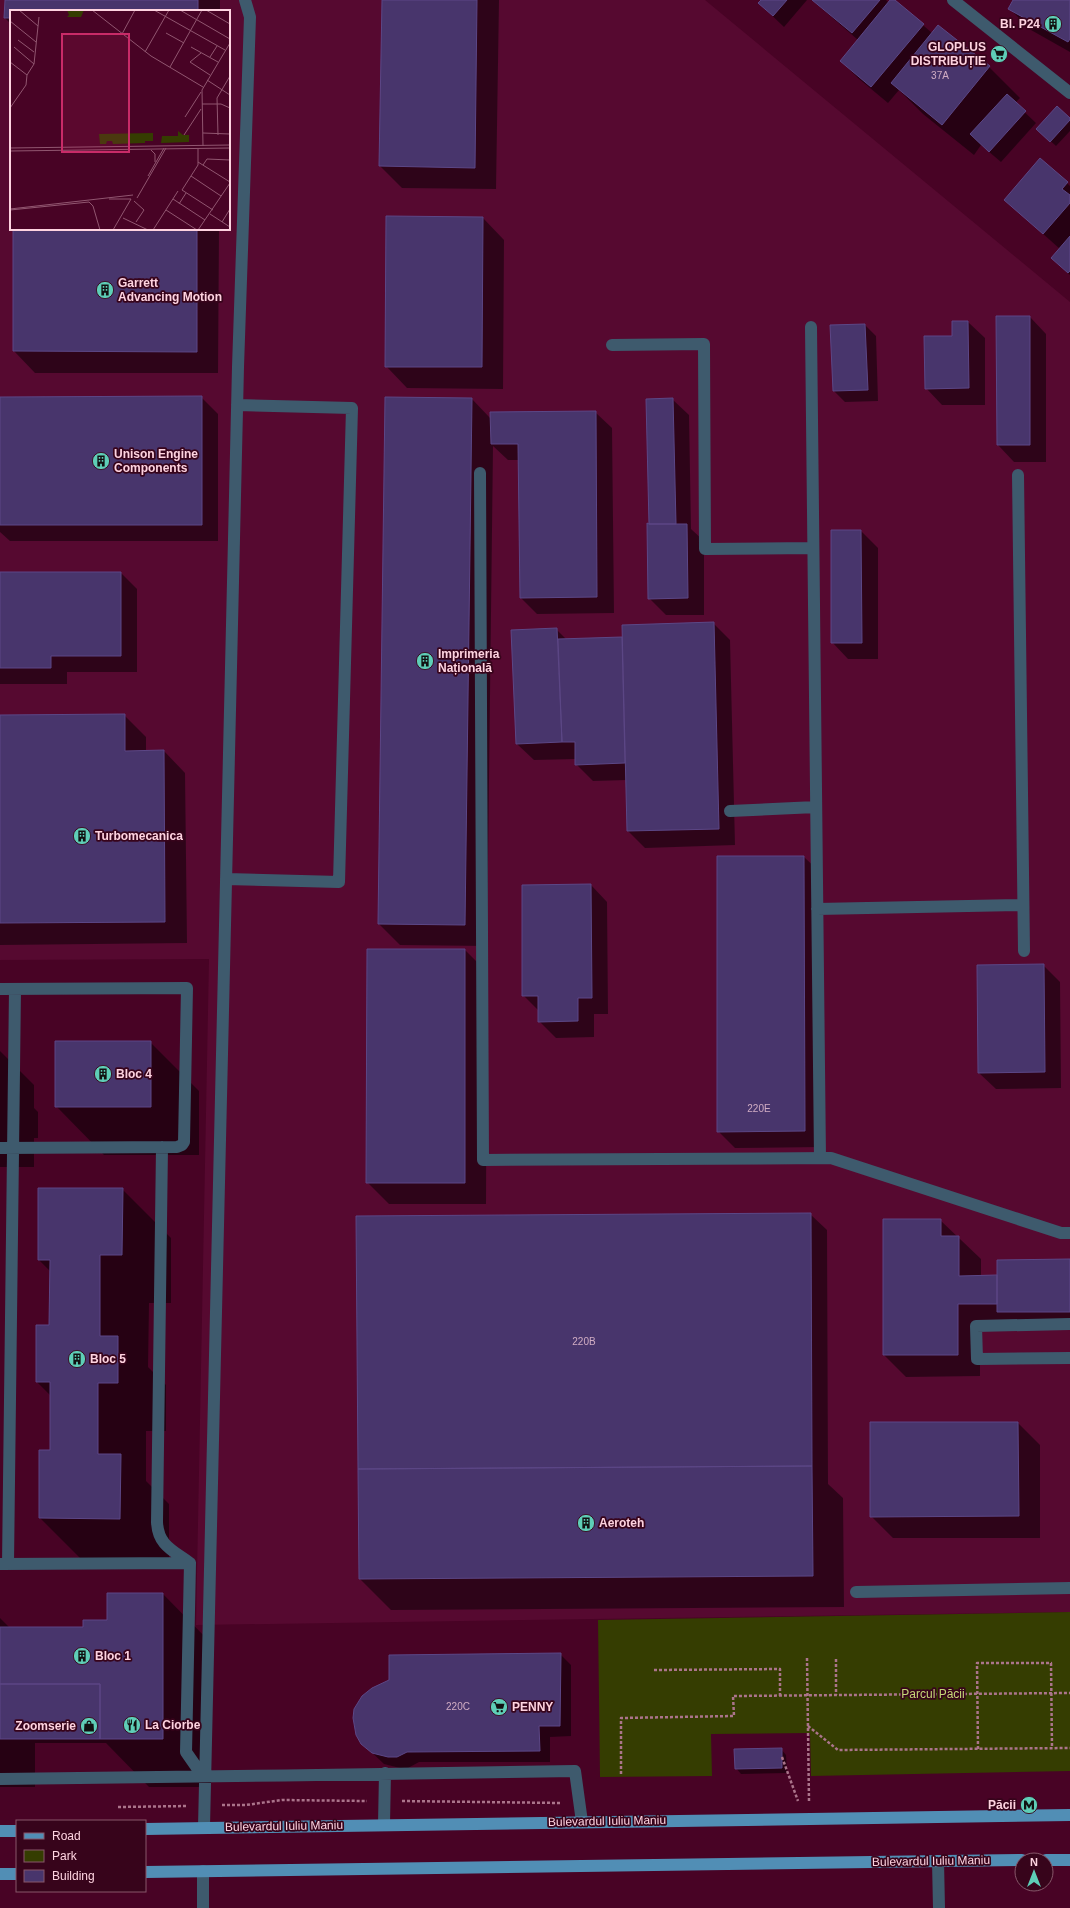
<svg xmlns="http://www.w3.org/2000/svg" width="1070" height="1908" font-family="Helvetica,sans-serif">
  <style>
    .built { fill: #560930; fill-rule: evenodd }
    .green { fill: #353d01 }
    .shadow { fill: #0007 }
    .building { fill: #48356c; stroke: #5c4786 }
    .lines { fill: none; stroke-linecap: round; stroke-linejoin: round }
    .path { stroke: #ab748b; stroke-width: 2.5; stroke-dasharray: 3 2; stroke-linecap: butt }
    .minor { stroke: #3e5a6d; stroke-width: 12 }
    .major { stroke: #518eb5; stroke-width: 12 }
    .labels { text-anchor: middle; dominant-baseline: central; stroke-width: 3.5; stroke-linejoin: round; paint-order: stroke }
    .number-label { font-size: 10px; fill: #d0acc3 }
    .poi-label { font-size: 12px; font-weight: bold; fill: #fed3e0; stroke: #37041b; text-anchor: start }
    .park-label { font-size: 12px; fill: #c4d777; stroke: #37041b }
    .street-label { font-size: 12px; fill: #fed3e0; stroke: #37041b }
    .inset-road { fill: none; stroke: #915670; stroke-width: 1 }
    .view { fill: #c82b68; fill-opacity: 0.15; stroke: #c82b68; stroke-width: 2 }
    .inset-edge { fill: none; stroke: #fed3e0; stroke-width: 2 }
  </style>
  <rect width="100%" height="100%" fill="#480325"/>
  <path class="built" d="M0 0H705L1070 302V1612L196 1625 209 959 0 960ZM11 11H229V229H11Z"/>
  <path class="green" d="M1070 1612V1771L811 1776 810 1733 711 1734 712 1776 600 1777 598 1620Z"/>
  <path class="shadow" d="M6 0H220V11H11V24L5 18Z
    M383 0H499L496 189 402 188 380 166Z
    M762 0H807L784 27 759 3Z
    M812 0H886L889 3 894 0 932 33 989 67 1020 98 1015 103 1036 123 1001 162 981 145 974 155 923 114 899 90 888 103 858 78 841 61 858 40Z
    M1014 0H1070V52L1031 30 1009 8Z
    M1070 119V131L1056 146 1043 134Z
    M1067 183 1070 186V275L1052 258 1060 249 1005 200Z
    M483 218 504 240 503 389 407 388 386 366Z
    M14 229H219L218 373H35L14 351Z
    M1030 317 1046 334V462H1014L998 445Z
    M953 322H968L985 338V405H942L926 388 953 337Z
    M865 325 876 336 878 401 845 402 834 391 831 326Z
    M201 397 218 414V541H10L0 532V398Z
    M472 399 491 419 595 412 612 428 614 613 537 614 521 598 519 460H508L493 446 487 946 400 945 379 924Z
    M672 399 689 415 691 529 704 541V615H666L649 598 650 527Z
    M861 531 878 548V659H848L832 642Z
    M0 573H121L137 589V672H67V684H0Z
    M713 623 730 640 735 845 645 848 628 831 627 780 593 781 576 764V759L534 760 517 744 556 629 567 640 623 638Z
    M124 715 146 737V752L164 751 185 773 187 943 0 945V716Z
    M804 857 821 873V1147L735 1148 718 1131Z
    M591 885 607 902 608 1014H594V1037L556 1038 539 1021V1011L523 995Z
    M465 950 487 972 486 1204H389L367 1182Z
    M1043 965 1060 982 1061 1088 996 1089 979 1073Z
    M150 1042 199 1091V1155H104L56 1106Z
    M0 1051 34 1085V1108L38 1112V1138H34V1167H0Z
    M122 1189 171 1238V1303H149L148 1367 166 1385V1431H146V1481L169 1504V1567L88 1566 40 1518 51 1451V1396L37 1382 50 1326 51 1272 39 1260Z
    M810 1214 827 1230 828 1484 843 1498 844 1607 391 1610 360 1579Z
    M940 1220 981 1259V1276H998L1070 1260V1328L980 1325V1376L906 1377 884 1355Z
    M1018 1423 1040 1445V1538H893L871 1516Z
    M163 1594 211 1643V1787H149L106 1743H35V1787H0V1618L10 1628H84L108 1621Z
    M560 1654 571 1665V1736L550 1737V1762H419L408 1768H400L384 1764 362 1743Z
    M781 1749 786 1755 787 1773 741 1774 736 1768Z"/>
  <path class="building" d="M5 0H198V11H11V18H4Z
    M382 0H477L475 168 379 166Z
    M761 0H787L773 16 758 3Z
    M812 0H880L852 33Z
    M890 0H895L924 24 871 87 840 61Z
    M1013 0H1070V39L1068 42 1008 9Z
    M938 25 990 66 942 125 891 83Z
    M1007 94 1026 111 989 152 970 134Z
    M1057 106 1070 118V120L1050 142 1036 129Z
    M1040 158 1068 182 1062 189 1070 195V203L1043 234 1004 200Z
    M386 216 483 217 482 367H385Z
    M13 229H197V352L13 351Z
    M1070 236V271L1068 273 1051 258Z
    M996 316H1030V445H997Z
    M952 321H968L969 388 925 389 924 336H952Z
    M865 324 868 390 833 391 830 325Z
    M202 396V525H0V397Z
    M385 397 472 398 465 925 378 924Z
    M673 398 676 524H649L646 399Z
    M596 411 597 597 520 598 518 444H491L490 412Z
    M647 523 649 524H687L688 598 648 599Z
    M831 530H861L862 643H831Z
    M0 572H121V656H51V668H0Z
    M714 622 719 829 627 831 622 625Z
    M557 628 562 742 516 744 511 630Z
    M622 637 625 763 575 765V742H562L558 639Z
    M125 714V751L164 750 165 922 0 923V715Z
    M717 856H804L805 1131 717 1132Z
    M591 884 592 998H578V1021L538 1022V996H522V885Z
    M367 949H465V1183H366Z
    M1044 964 1045 1072 978 1073 977 965Z
    M55 1041H151V1107H55Z
    M38 1188H123L122 1255H100V1336H118V1383H98V1454H121L120 1519 39 1518V1450H50V1382H36V1325H49L50 1260H38Z
    M811 1213 812 1466 358 1469 356 1216Z
    M883 1219H941V1236H959V1276L997 1275V1304H958V1355H883Z
    M1070 1259V1312H997V1260Z
    M870 1422H1018L1019 1516 870 1517Z
    M812 1466 813 1576 359 1579 358 1469Z
    M107 1593H163V1739H100V1684H0V1627H83V1620H107Z
    M561 1653 560 1726H539L540 1751 407 1752 397 1757H388L372 1753 361 1744 356 1735 353 1718 354 1709 362 1696 372 1688 389 1680V1655Z
    M0 1684H100V1739H0Z
    M782 1748V1768L735 1769 734 1749Z"/>
  <g class="lines">
    <path class="path" d="M807 1658 809 1801
      M836 1659V1695
      M654 1670 780 1669V1696
      M808 1726 838 1750 1070 1748
      M978 1749 977 1663H1051L1052 1748
      M782 1757 798 1801
      M621 1774V1718L734 1716 733 1696 1070 1693
      M402 1801 561 1803
      M222 1805H246L282 1800 367 1801
      M118 1807 187 1806"/>
    <path class="minor" d="M953 0 1070 93
      M811 327 820 1158
      M612 345 704 344 705 549 813 548
      M480 473 483 1160 831 1158 1061 1233H1070
      M1018 475 1024 951
      M730 811 816 807
      M226 879 339 882 352 408 237 405
      M817 909 1023 905
      M0 989 187 988 184 1142 182 1145 177 1147 0 1148
      M162 1147 157 1522C158 1545 172 1550 190 1563
      M1070 1324 976 1326 977 1359 1070 1358
      M190 1563 186 1752 204 1778
      M1 1564 190 1563
      M8 1564 15 989
      M856 1592 1070 1588
      M0 1779C192 1778 383 1773 575 1771L582 1822
      M384 1824 385 1773
      M204 1827 238 367 250 17 245 0
      M938 1861 939 1908
      M203 1871V1908"/>
    <path class="major" d="M145 1829 1070 1815
      M0 1831H17
      M1046 1860H1070
      M145 1872 1022 1860
      M0 1874H17"/>
  </g>
  <defs>
    <symbol id="building-disc" viewBox="-11 -11 22 22"><circle r="9.5" fill="#5eceb7" stroke="#37041b"/><path d="M-4-6H4V6H1V3H-1V6H-4ZM-2.5-4.3h1.7v1.8h-1.7ZM.8-4.3h1.7v1.8H.8ZM-2.5-1h1.7V.8h-1.7ZM.8-1h1.7V.8H.8Z" fill="#111"/></symbol>
    <symbol id="supermarket-disc" viewBox="-11 -11 22 22"><circle r="9.5" fill="#5eceb7" stroke="#37041b"/><path d="M-6-5.5h2.5l.6 2H6L4.5 2H-2.5L-4.4-4H-6ZM-1.5 3.2a1.3 1.3 0 1 0 .1 0ZM3 3.2a1.3 1.3 0 1 0 .1 0Z" fill="#111"/></symbol>
    <symbol id="restaurant-disc" viewBox="-11 -11 22 22"><circle r="9.5" fill="#5eceb7" stroke="#37041b"/><path d="M-5-6h1v4h1v-4h1v4h1v-4h1v5L-1.5 .5V6h-2V.5L-5-1ZM5-6V6H3V1.5H1.5Q1.5-4 5-6Z" fill="#111"/></symbol>
    <symbol id="shop-disc" viewBox="-11 -11 22 22"><circle r="9.5" fill="#5eceb7" stroke="#37041b"/><path d="M-5-2.5h2.3a2.7 3.5 0 0 1 5.4 0H5L5.5 6h-11ZM-1.5-2.5h3a1.5 2.3 0 0 0-3 0Z" fill="#111"/></symbol>
    <symbol id="metro-disc" viewBox="-11 -11 22 22"><circle r="9.5" fill="#5eceb7" stroke="#37041b"/><path d="M-5.5 5V-5H-3L0 0L3-5H5.5V5H3V-.5L0 4L-3-.5V5Z" fill="#111"/></symbol>
  </defs>
  <g fill-rule="evenodd">
    <use href="#building-disc" x="1043" y="14" width="20" height="20"/>
    <use href="#supermarket-disc" x="989" y="44" width="20" height="20"/>
    <use href="#building-disc" x="95" y="280" width="20" height="20"/>
    <use href="#building-disc" x="91" y="451" width="20" height="20"/>
    <use href="#building-disc" x="415" y="651" width="20" height="20"/>
    <use href="#building-disc" x="72" y="826" width="20" height="20"/>
    <use href="#building-disc" x="93" y="1064" width="20" height="20"/>
    <use href="#building-disc" x="67" y="1349" width="20" height="20"/>
    <use href="#building-disc" x="576" y="1513" width="20" height="20"/>
    <use href="#building-disc" x="72" y="1646" width="20" height="20"/>
    <use href="#supermarket-disc" x="489" y="1697" width="20" height="20"/>
    <use href="#restaurant-disc" x="122" y="1715" width="20" height="20"/>
    <use href="#shop-disc" x="79" y="1716" width="20" height="20"/>
    <use href="#metro-disc" x="1019" y="1795" width="20" height="20"/>
  </g>
  <g class="labels">
    <g class="number-label">
      <text x="940" y="75">37A</text>
      <text x="759" y="1108">220E</text>
      <text x="584" y="1341">220B</text>
      <text x="458" y="1706">220C</text>
    </g>
    <g class="poi-label">
      <text x="1040" y="24" text-anchor="end">Bl. P24</text>
      <text x="986" y="47" text-anchor="end">GLOPLUS<tspan x="986" dy="14">DISTRIBUȚIE</tspan></text>
      <text x="118" y="283">Garrett<tspan x="118" dy="14">Advancing Motion</tspan></text>
      <text x="114" y="454">Unison Engine<tspan x="114" dy="14">Components</tspan></text>
      <text x="438" y="654">Imprimeria<tspan x="438" dy="14">Națională</tspan></text>
      <text x="95" y="836">Turbomecanica</text>
      <text x="116" y="1074">Bloc 4</text>
      <text x="90" y="1359">Bloc 5</text>
      <text x="599" y="1523">Aeroteh</text>
      <text x="95" y="1656">Bloc 1</text>
      <text x="512" y="1707">PENNY</text>
      <text x="145" y="1725">La Ciorbe</text>
      <text x="76" y="1726" text-anchor="end">Zoomserie</text>
      <text x="1016" y="1805" text-anchor="end">Păcii</text>
    </g>
    <g class="park-label">
      <text x="933" y="1694">Parcul Păcii</text>
    </g>
    <g class="street-label">
      <text transform="translate(607 1821) rotate(-1)">Bulevardul Iuliu Maniu</text>
      <text transform="translate(284 1826) rotate(-1)">Bulevardul Iuliu Maniu</text>
      <text transform="translate(931 1861) rotate(-1)">Bulevardul Iuliu Maniu</text>
    </g>
  </g>
  <g transform="translate(10 10)">
    <rect width="220" height="220" fill="#480325"/>
    <path d="M57 0H74L71 7H57L59 5ZM168 121 173 125H179V132L151 133 152 126H168ZM143 123V131H135V133L103 134 102 131H97L96 134H90L89 124Z" fill="#353d01"/>
    <path class="inset-road" d="M9 0 28 16M82 0 141 46 193 77M144 0 215 40M170 0 220 29M196 0 220 14M0 11 26 32M156 23 174 33M112 24 125 0M8 30 24 42M4 37 24 54M181 37 208 52M135 42 159 0M191 43 180 52 200 65M200 47 207 36M0 52 17 65M160 57 192 0M197 70 220 85M192 94H211L220 98M0 98 16 75 17 65 24 54 29 7M175 107 191 82M193 123 220 124M174 125 191 99M208 125 207 88 220 66M193 136 192 80 220 33M0 138 220 135M188 139V155L172 180 203 200M141 140 145 144V152M0 141 220 138M188 152 220 172M193 155 197 149 220 150M138 166 154 138M181 166 211 186M127 188 156 138M99 189H121M163 189 195 210M124 191 134 200M169 194 176 183M0 199 123 185M0 200 79 192 83 196 90 220M156 200 187 220M200 204 220 217M113 208 138 220M126 212 134 200M212 212 220 199M103 220 121 189M143 220 168 181M188 220 220 173"/>
    <path class="view" d="M52 24H119V142H52Z"/>
    <rect width="220" height="220" class="inset-edge"/>
  </g>
  <rect x="16" y="1820" width="130" height="72" fill="#37041b" stroke="#87576a"/>
  <rect x="24" y="1833" width="20" height="6" fill="#518eb5" stroke="#87576a"/>
  <text x="52" y="1840" font-size="12" fill="#fed3e0">Road</text>
  <rect x="24" y="1850" width="20" height="12" fill="#353d01" stroke="#87576a"/>
  <text x="52" y="1860" font-size="12" fill="#fed3e0">Park</text>
  <rect x="24" y="1870" width="20" height="12" fill="#48356c" stroke="#87576a"/>
  <text x="52" y="1880" font-size="12" fill="#fed3e0">Building</text>
  <g transform="translate(1034 1872)"><circle r="19" fill="#37041b" stroke="#87576a"/>
  <path d="M0-3L7 15L0 10L-7 15Z" fill="#5eceb7"/>
  <text y="-6" font-size="11" font-weight="bold" text-anchor="middle" fill="#fed3e0">N</text>
  </g>
</svg>
